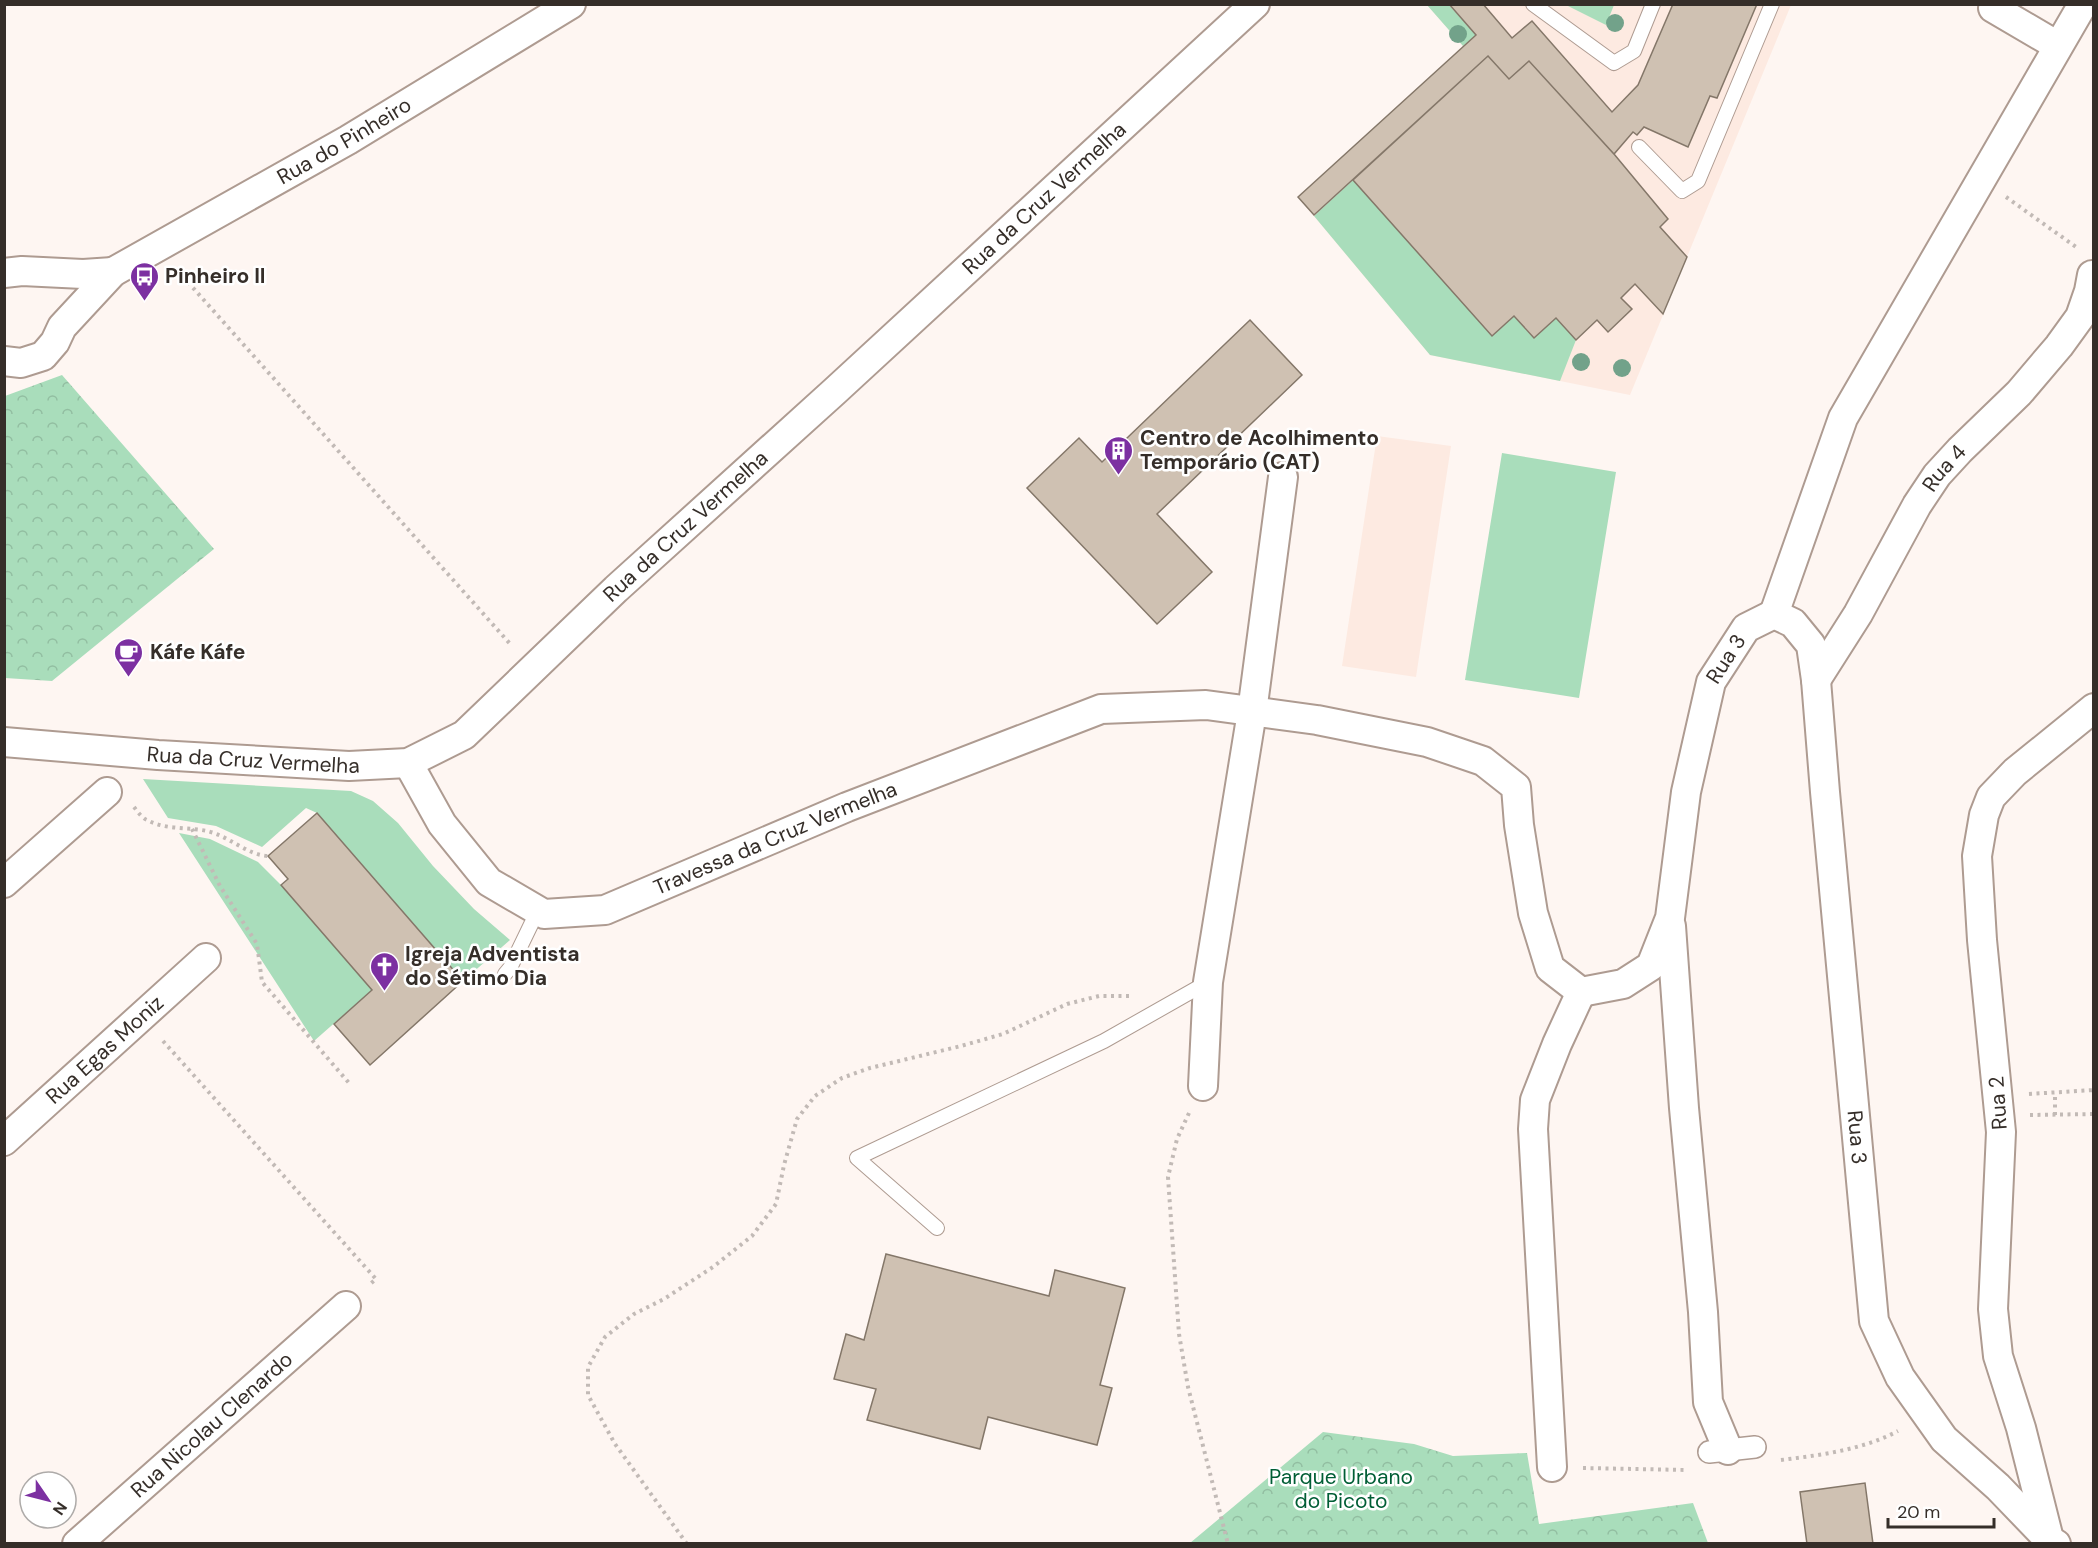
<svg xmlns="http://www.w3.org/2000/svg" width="2098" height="1548" font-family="'DM Sans',sans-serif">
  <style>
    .education { fill: #fdeae1 }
    .green { fill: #a9ddbb }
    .park { fill: url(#park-crowns) }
    .building { fill: #cfc1b2; stroke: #847769; stroke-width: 1.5 }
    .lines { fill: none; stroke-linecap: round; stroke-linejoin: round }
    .service-casing { stroke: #ae9b91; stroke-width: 16 }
    .pedestrian-casing { stroke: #ae9b91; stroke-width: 24 }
    .minor-casing { stroke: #ae9b91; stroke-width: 32 }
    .path { stroke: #c2bab6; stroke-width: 4; stroke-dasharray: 3 4.5; stroke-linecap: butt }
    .service { stroke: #fff; stroke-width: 14 }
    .pedestrian { stroke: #fff; stroke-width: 21 }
    .minor { stroke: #fff; stroke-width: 28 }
    .tree { fill: #72a28a }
    .labels { text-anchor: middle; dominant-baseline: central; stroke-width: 5; stroke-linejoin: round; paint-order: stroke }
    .street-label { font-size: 21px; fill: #352e29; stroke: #fff }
    .poi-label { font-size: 21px; font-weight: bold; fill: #352e29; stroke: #fff; text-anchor: start }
    .park-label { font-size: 21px; fill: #005e35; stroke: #fff }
  </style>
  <defs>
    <pattern id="park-crowns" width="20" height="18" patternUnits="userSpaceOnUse" patternTransform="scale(1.5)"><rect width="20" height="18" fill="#a9ddbb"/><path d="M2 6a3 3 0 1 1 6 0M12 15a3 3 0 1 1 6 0" fill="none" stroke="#92bea1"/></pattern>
  </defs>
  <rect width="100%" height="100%" fill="#fef6f2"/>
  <path class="education" d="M1427 5H1791L1630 395 1430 355 1298 197 1463 46Z
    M1377 436 1451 446 1416 677 1342 666Z"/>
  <path class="green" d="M1427 5H1449L1476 35 1463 46Z
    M1566 5H1614L1606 25Z
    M1353 180 1492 336 1514 316 1534 338 1556 318 1576 340 1560 381 1430 355 1314 216Z
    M1502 453 1616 472 1579 698 1465 680Z
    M143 779 351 791 373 801 398 823 433 866 474 909 510 940 463 981 317 813 306 808 262 847 216 826 168 818Z
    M179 833 210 839 258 862 281 885 372 990 314 1041Z"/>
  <path class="park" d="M62 375 214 549 52 681 5 678V396Z
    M1323 1432 1414 1444 1453 1456 1527 1453 1539 1524 1693 1503 1708 1543H1190Z"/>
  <path class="building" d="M1449 4H1483L1512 38 1532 21 1612 112 1638 85 1673 4H1757L1717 98 1710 96 1688 147 1644 127 1637 135 1633 132 1614 154 1529 61 1509 79 1488 56 1314 215 1298 197 1476 35Z
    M1488 56 1509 79 1529 61 1614 154 1668 219 1660 227 1687 257 1663 314 1635 284 1621 298 1632 309 1608 332 1597 320 1576 340 1556 318 1534 338 1514 316 1492 336 1353 180Z
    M1250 320 1302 375 1157 514 1212 572 1157 624 1027 488 1079 438 1102 462Z
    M317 813 463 981 370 1065 334 1024 372 990 281 885 288 879 268 856Z
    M886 1254 1049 1296 1055 1270 1125 1288 1100 1385 1112 1388 1097 1445 988 1417 980 1449 867 1420 876 1389 834 1379 846 1334 864 1340Z
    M1865 1483 1873 1544H1807L1800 1492Z"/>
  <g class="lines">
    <defs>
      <path id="service" d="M1533 4 1614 63 1634 51 1653 4
        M1639 147 1682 191 1698 181 1772 4
        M505 974 510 968 538 910
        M937 1228 857 1158 1104 1041 1208 982"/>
      <path id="pedestrian" d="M1709 1452 1755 1447"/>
      <g id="minor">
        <path d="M1993 8 2058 46"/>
        <path d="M4 273 22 271 83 274 113 272"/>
        <path id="s1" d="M4 361 21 363 43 356 55 342 62 327 113 272 348 140 571 4"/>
        <path d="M1774 614 1843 418 2083 4"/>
        <path id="s2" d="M1816 680 1858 614 1917 505 1937 475 1960 450 2019 393 2059 346 2080 317 2089 291 2092 275"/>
        <path id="s3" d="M4 742 158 755 349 766 408 763 464 735 616 589 835 391 1255 4"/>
        <path id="s4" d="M408 763 442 824 489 882 544 914 605 910 847 807 1101 709 1206 705 1317 720 1427 742 1483 761 1516 787 1519 825 1533 913 1550 968 1581 992 1623 984 1651 966 1670 918 1686 792 1711 682 1746 628 1774 614 1793 623 1811 645 1816 680 1825 792 1874 1321 1900 1377 1944 1439 1998 1487 2050 1541 2056 1544"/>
        <path d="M4 883 107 792"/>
        <path d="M1671 926 1684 1108 1703 1312 1708 1402 1728 1450"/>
        <path d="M1203 1086 1208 982 1252 712 1283 477"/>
        <path id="s5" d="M4 1141 206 958"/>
        <path d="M1552 1467 1533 1129 1535 1100 1557 1044 1581 992"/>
        <path d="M2049 1539 2021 1428 1998 1356 1993 1309 2001 1132 1982 940 1977 856 1984 815 1991 797 2015 772 2094 708"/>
        <path id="s6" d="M77 1544 346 1306"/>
      </g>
    </defs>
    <use href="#service" class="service-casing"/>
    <use href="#pedestrian" class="pedestrian-casing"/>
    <use href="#minor" class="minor-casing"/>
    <path class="path" d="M2006 197 2076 247
      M178 271 512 646
      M134 807C138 812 142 818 147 820 165 830 188 827 207 831 229 836 247 855 268 856
      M192 829 220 886 257 944 262 982 349 1083
      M163 1041 376 1279 369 1285
      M2029 1094 2094 1090
      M1189 1113 1177 1139 1168 1177 1179 1334 1188 1387 1228 1544
      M2030 1115 2094 1114
      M2055 1115V1093
      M1781 1460C1821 1455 1862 1450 1898 1431
      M1583 1468 1687 1470
      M687 1544 615 1444 588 1395V1367L605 1337 634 1314 664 1299 713 1267 752 1236 776 1204 784 1165 797 1119 815 1096 842 1078 870 1068 961 1046 1003 1034 1067 1004 1099 996H1130"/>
    <use href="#service" class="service"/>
    <use href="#pedestrian" class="pedestrian"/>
    <use href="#minor" class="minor"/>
  </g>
  <g class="tree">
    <circle cx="1615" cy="23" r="9"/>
    <circle cx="1458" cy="34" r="9"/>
    <circle cx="1581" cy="362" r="9"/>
    <circle cx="1622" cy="368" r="9"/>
  </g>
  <defs>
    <symbol id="bus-pin" viewBox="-11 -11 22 30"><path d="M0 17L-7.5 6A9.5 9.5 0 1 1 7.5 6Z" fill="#7c30a1" stroke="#fff"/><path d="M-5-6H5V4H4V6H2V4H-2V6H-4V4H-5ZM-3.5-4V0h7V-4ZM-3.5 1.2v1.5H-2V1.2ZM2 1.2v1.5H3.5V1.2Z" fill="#fff"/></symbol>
    <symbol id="building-pin" viewBox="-11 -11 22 30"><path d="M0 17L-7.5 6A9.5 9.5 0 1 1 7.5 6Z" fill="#7c30a1" stroke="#fff"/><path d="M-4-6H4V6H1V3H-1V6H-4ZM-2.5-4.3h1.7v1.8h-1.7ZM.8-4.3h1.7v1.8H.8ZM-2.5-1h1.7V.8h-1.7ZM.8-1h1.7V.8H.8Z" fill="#fff"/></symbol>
    <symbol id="cafe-pin" viewBox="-11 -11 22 30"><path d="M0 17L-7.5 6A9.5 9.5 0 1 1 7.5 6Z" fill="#7c30a1" stroke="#fff"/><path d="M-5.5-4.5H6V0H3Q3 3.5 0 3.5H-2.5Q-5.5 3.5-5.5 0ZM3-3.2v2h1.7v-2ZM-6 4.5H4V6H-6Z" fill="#fff"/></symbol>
    <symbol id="church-pin" viewBox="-11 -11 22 30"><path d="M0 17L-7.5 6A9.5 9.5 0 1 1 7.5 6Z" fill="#7c30a1" stroke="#fff"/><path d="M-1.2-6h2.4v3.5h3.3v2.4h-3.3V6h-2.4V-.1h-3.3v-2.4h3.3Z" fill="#fff"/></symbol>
  </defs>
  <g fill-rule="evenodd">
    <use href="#bus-pin" x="128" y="260" width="33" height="45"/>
    <use href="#building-pin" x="1102" y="434" width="33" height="45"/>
    <use href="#cafe-pin" x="112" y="636" width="33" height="45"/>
    <use href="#church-pin" x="368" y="950" width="33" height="45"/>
  </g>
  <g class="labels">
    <g class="street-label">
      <text stroke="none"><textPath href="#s1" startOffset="416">Rua do Pinheiro</textPath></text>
      <text stroke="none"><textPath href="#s3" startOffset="1258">Rua da Cruz Vermelha</textPath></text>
      <text stroke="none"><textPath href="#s2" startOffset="248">Rua 4</textPath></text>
      <text stroke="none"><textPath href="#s3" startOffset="772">Rua da Cruz Vermelha</textPath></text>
      <text stroke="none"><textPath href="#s4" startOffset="1854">Rua 3</textPath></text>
      <text stroke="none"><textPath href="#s3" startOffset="250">Rua da Cruz Vermelha</textPath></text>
      <text stroke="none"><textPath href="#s4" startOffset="454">Travessa da Cruz Vermelha</textPath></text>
      <text stroke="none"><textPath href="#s5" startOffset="136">Rua Egas Moniz</textPath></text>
      <text transform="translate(1998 1103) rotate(-94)">Rua 2</text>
      <text stroke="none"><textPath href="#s4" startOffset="2466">Rua 3</textPath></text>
      <text stroke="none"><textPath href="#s6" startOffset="180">Rua Nicolau Clenardo</textPath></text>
    </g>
    <g class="poi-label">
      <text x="165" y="276">Pinheiro II</text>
      <text x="1140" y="438">Centro de Acolhimento<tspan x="1140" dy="24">Temporário (CAT)</tspan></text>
      <text x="150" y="652">Káfe Káfe</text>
      <text x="405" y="954">Igreja Adventista<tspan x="405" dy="24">do Sétimo Dia</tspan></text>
    </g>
    <g class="park-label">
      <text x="1341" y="1477">Parque Urbano<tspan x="1341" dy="24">do Picoto</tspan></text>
    </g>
  </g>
  <rect width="2098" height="1548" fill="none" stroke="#352e29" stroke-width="12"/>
  <g transform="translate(48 1500) rotate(125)"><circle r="28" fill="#ffffff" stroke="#aeaba9" stroke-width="1.5"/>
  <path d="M0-4.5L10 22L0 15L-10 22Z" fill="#7c30a1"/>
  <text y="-9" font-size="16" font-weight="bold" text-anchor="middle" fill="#352e29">N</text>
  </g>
  <path d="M1888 1518v9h106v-9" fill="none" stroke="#352e29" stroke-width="3"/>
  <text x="1897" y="1518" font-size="18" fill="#352e29" stroke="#ffffff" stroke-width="4.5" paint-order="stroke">20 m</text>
</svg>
